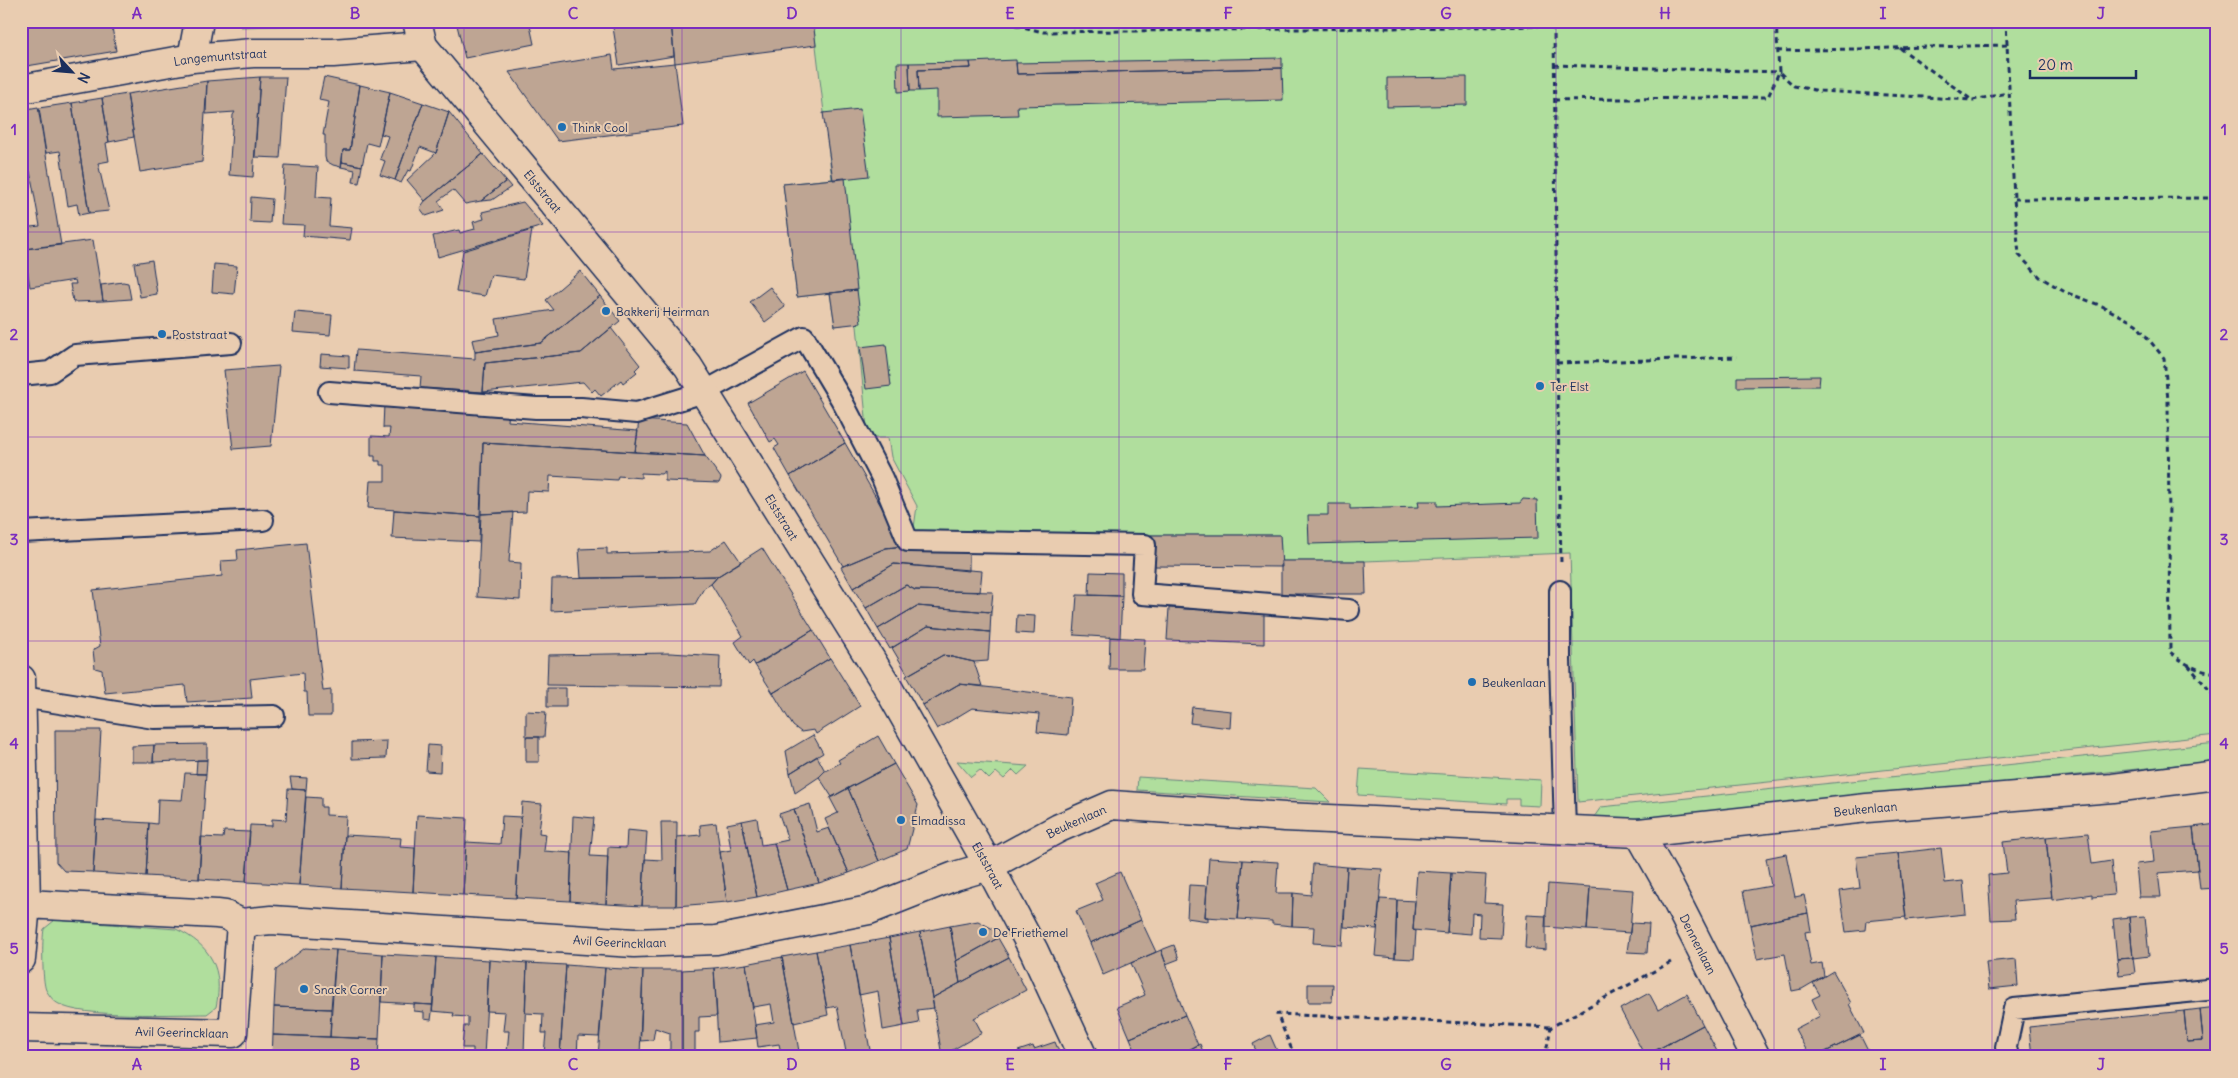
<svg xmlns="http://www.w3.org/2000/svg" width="2238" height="1078" font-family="Delius,sans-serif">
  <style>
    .green { fill: #b0de9d; stroke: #66867e }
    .building { fill: #bea593; stroke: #1b2f5e }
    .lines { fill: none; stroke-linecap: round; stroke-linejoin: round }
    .service-casing { stroke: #1b2f5e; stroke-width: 24 }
    .minor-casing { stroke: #1b2f5e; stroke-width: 31 }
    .path { stroke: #1b2f5e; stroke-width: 3; stroke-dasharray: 5 4; stroke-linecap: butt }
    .service { stroke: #e9ccb0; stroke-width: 20 }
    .minor { stroke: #e9ccb0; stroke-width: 28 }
    .grid { fill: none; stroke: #7b2cbf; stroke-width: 1; stroke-opacity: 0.55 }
    .poi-dot { fill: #1f6fb2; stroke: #e9ccb0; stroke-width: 2 }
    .labels { text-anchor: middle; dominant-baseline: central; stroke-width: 4; stroke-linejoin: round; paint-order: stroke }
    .street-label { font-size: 12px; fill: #1b2f5e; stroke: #e9ccb0 }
    .poi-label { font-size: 12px; fill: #1b2f5e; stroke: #e9ccb0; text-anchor: start }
    .neatline { fill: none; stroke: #7b2cbf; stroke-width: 2 }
    .grid-label { font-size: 16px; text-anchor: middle; font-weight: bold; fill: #7b2cbf }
  </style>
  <rect width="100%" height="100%" fill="#e9ccb0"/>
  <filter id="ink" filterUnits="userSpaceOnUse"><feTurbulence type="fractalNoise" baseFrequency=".02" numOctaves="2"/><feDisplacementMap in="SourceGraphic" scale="10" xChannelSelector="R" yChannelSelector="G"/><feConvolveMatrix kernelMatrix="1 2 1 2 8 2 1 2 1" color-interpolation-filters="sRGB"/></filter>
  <g filter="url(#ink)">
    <path class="green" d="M236 21H317V25L241 27Z
      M813 21H2217V735L1578 802 1570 553 1365 561H1281L1280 535H913L917 506 891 457 888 438H868L857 326 854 323 835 326 830 293 797 297 783 184 832 179Z
      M2217 743V761L1629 820 1594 817 1601 807Z
      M957 761 1028 766 1018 775 1013 770 1004 779 996 772 989 779 980 770 971 777Z
      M1360 769 1541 780 1540 806 1519 805V799H1506V804L1358 795Z
      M1138 777 1316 788 1330 802 1137 790Z
      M55 920 176 929C211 945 224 970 216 1007L207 1014C178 1014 79 1018 59 1004 54 1002 49 995 46 990 42 981 42 939 44 929Z"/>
    <path class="building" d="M21 21H111L116 51 21 67Z
      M456 21H529L534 44 465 58Z
      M612 21H671L674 56 619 65Z
      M671 21H813L816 45 675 63Z
      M612 55 614 69 675 63 683 126 558 141 509 72Z
      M1282 58V68L1017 74 1016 63Z
      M1016 60 1017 74 1282 68 1283 100 1017 106 1018 115 937 117V90L919 91 918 70 971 68 970 62Z
      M970 62 971 68 918 70 919 91H910L909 63Z
      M897 63H909L910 91 898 92Z
      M260 77 253 177 229 175 233 115 235 112 206 114 207 81Z
      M260 77H286L280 158 255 157Z
      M324 77 360 85 350 150H343L341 167 333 165 326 161 325 157V135H323L329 102 319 100Z
      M1467 77V105L1387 107V78Z
      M207 81 202 162 140 172 127 94Z
      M360 85 390 92 378 146 367 143 362 166 342 162 343 150H350Z
      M390 92 423 103 395 180 380 175 385 161 380 159 388 136 381 134Z
      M127 94 134 137 109 142 102 98Z
      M102 98 109 142 106 143 109 161 98 163 109 211 89 213 72 103Z
      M72 103 89 213 79 215 77 204 68 206 60 151 46 153 39 108Z
      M423 103 449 112 436 153 420 147 411 171 408 170 401 183 395 180Z
      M38 107 61 245 24 249 21 228 40 226 30 171 23 172 21 160V110Z
      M860 109 869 176 833 180 823 113Z
      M449 112 483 154 425 201 407 180 436 153Z
      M483 154 506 181 481 201 465 204 453 190 438 201 444 210 426 216 420 208 425 201Z
      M342 162 362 166 359 183 353 182 355 170 341 167Z
      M285 165 318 167 316 197 331 198 329 226 352 228 350 240 303 236 304 225 281 224Z
      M845 178 857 290 797 297 783 184Z
      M506 181 511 187 492 200 481 201Z
      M251 197 272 199 270 223 250 222Z
      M523 202 543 226 438 257 433 236 459 230 460 233 475 229 473 222 484 219 482 212Z
      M532 230 524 279 491 275 485 296 456 292 463 251Z
      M93 240 103 301 73 302 70 284H76L75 280 30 287 24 249Z
      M152 260 157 294 140 297 134 263Z
      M214 264 237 266 234 294 212 292Z
      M580 271 600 296 541 343 475 352 472 340 499 335 496 319 554 310 546 300Z
      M123 282 128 283 131 299 103 301 101 285Z
      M770 287 785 307 765 322 750 302Z
      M857 290 861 323 835 326 830 293Z
      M600 296 620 321 581 353 485 363 483 392 420 388 421 376 354 371 356 350 475 359V352L541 343Z
      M295 312 332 315 330 335 293 332Z
      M611 328 640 365 635 370 637 372 623 383 621 380 601 396 595 389 592 392 583 382 483 392 485 363 581 353Z
      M886 344 891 386 866 389 860 347Z
      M321 354 349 356V368L320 366Z
      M279 366 271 446 233 449 224 370Z
      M803 371 845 443 790 476 774 448 779 445 775 439 770 442 748 403Z
      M1820 376 1819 386 1737 387V377Z
      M384 404 509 410 508 421 638 431 635 452 483 443 480 516 368 508 370 481H385V465H380V461H375V456H371V436L389 437 390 428H383Z
      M639 420 687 423 705 456 635 452Z
      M483 443 705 456 721 478 719 483 665 481V471L661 474 641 473V478L618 476 617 480 550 476 549 492 527 491 526 512 481 514Z
      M845 443 904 546 886 548 843 566 790 476Z
      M1523 499 1537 500 1538 538 1309 544 1308 515H1328V504H1350V509L1419 507 1418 501H1437V506L1520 503Z
      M394 510 480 516 479 542 392 538Z
      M513 512 509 562 521 563 520 600 477 597 481 514Z
      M1151 535H1280L1282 567 1151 566Z
      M726 540 741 562 718 576 581 578 579 549 607 548V554L710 551Z
      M306 543 323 691 331 690V716H308L307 692H304L303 673 250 679 252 698 187 702 185 685 105 693 102 670 95 668 93 650 100 646 93 590 222 576 221 561 238 560 237 550Z
      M904 546 969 547V571L894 564 853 588 841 567 886 548Z
      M762 548 813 630 760 663 755 665 753 661 749 665 735 642 743 636 711 584 718 576Z
      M1281 561H1365L1366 594H1281Z
      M894 564 982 571 980 592 915 590 906 585 866 608 853 588Z
      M1090 572 1122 573V596L1089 595Z
      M718 576 711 584 704 588 695 604 551 611 552 579Z
      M906 585 915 590 993 592 991 612 917 606 878 629 866 608Z
      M1077 595 1122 596 1120 638 1074 635Z
      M917 606 991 612 990 632 928 626 890 649 878 629Z
      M1169 608 1264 613V644L1167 640Z
      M1017 615 1035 616 1034 634 1016 633Z
      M928 626 990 632 988 661 974 662 943 655 908 675 892 648Z
      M813 630 830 658 773 693 755 665Z
      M1110 637 1145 639 1143 669H1109Z
      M670 653 720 656 719 687 547 685 548 655Z
      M943 655 974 662 982 686 959 684 923 705 906 676Z
      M830 658 860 706 816 734 814 730 801 732 793 726 773 693Z
      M959 684 1071 697 1068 735 1037 732 1039 714 972 708 937 729 923 705Z
      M547 688H566V707H547Z
      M1192 707 1231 711 1230 728 1190 723Z
      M526 711 546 712 544 737H526Z
      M55 730H101L93 872 64 871 56 862Z
      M813 735 823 753 790 773 786 751Z
      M878 736 894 764 832 797 819 777 825 771 840 763 838 760Z
      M526 737H539V762H526Z
      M387 741 386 758 352 759V742Z
      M207 744V760L153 762 154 745Z
      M154 745 153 762H132V746Z
      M428 745 441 746 440 772 426 771Z
      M817 756 825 771 819 777 795 793 790 773Z
      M197 760H207L206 774H196Z
      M894 764 918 805 907 849 879 861 848 788Z
      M185 773 206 774 199 879 146 876 149 823 157 824 158 799 182 800Z
      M290 777 307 778 306 790 292 789Z
      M848 788 879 861 849 873 825 819 838 813 830 798Z
      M288 789 306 790 299 885 246 882 250 825 272 826V819L286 820Z
      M306 797 321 798V807H326V815L346 816 342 888 299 885Z
      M522 802 542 804 539 833 546 834 544 851 572 853 570 901 516 898Z
      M810 804 817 832 829 828 849 873 819 883 794 809Z
      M794 809 819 883 787 890 774 843 788 840 779 814Z
      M417 815 467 818 463 895 413 892Z
      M502 816 521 817 516 898 463 895 466 842 500 844Z
      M573 816 594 818 590 856 608 857 606 904 570 901Z
      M757 818 761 845 774 843 787 890 757 897 742 821Z
      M96 820 149 823 146 876 93 873Z
      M742 821 757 897 727 902 720 852 731 850 727 824Z
      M661 822H677L676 906H642L645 859 662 860Z
      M716 823 727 902 676 906 677 837 701 835 700 825Z
      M2217 824V888L2200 889 2193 827Z
      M2193 827 2198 870 2158 873 2161 897H2139L2136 864 2154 862 2151 831Z
      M627 830 647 832 642 906 606 904 608 847 626 848Z
      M224 831 250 832 246 882 199 879 201 837 223 838Z
      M2088 833 2092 864 2111 861 2114 895 2092 897V894L2052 900 2046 837Z
      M345 835 401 838 400 847 415 848 413 892 342 888Z
      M2046 837 2052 898 2013 901 2015 919 1991 920 1988 875 2007 873 2003 842Z
      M1941 848 1945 883 1963 881 1966 914 1906 920 1898 853Z
      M1898 853 1906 917 1866 921 1865 930 1846 932 1840 891 1860 888 1856 857Z
      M1786 854 1795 897 1804 895 1808 913 1750 925 1743 891 1771 886 1766 858Z
      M1209 858 1243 860 1238 919 1205 917Z
      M1243 860 1278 862 1276 893H1293L1292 926 1272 924V921L1238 919Z
      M1313 864 1347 867 1342 945 1313 943 1314 927 1292 926 1293 893 1311 895Z
      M1347 867 1382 869 1377 929 1344 927Z
      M1417 871 1451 873 1447 933 1413 930Z
      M1120 872 1141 920 1090 943 1076 911 1103 900 1095 883Z
      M1451 873 1486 875 1484 903 1503 904 1501 938 1479 937 1480 914 1472 913 1471 934 1447 932Z
      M1548 884 1590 887 1587 930 1545 927Z
      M1189 885 1207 886 1205 917H1208V921L1187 918Z
      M1590 887 1633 890 1630 933 1587 930Z
      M1380 899 1397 900 1395 958 1375 956Z
      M1397 900 1415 901 1413 930 1416 931 1414 959 1395 958Z
      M1808 913 1811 931 1805 932 1811 965 1822 963 1824 976 1802 989 1792 991 1785 954 1757 959 1750 925Z
      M1527 915 1546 916V950L1525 948Z
      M2145 916 2149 956 2133 958 2129 917Z
      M2129 917 2133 958 2117 959 2113 919Z
      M1141 920 1156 952 1103 975 1090 943Z
      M978 921 993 929 998 938 956 961 950 926Z
      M1631 923 1649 924 1647 953 1627 952Z
      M950 926 960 983 932 998 920 932Z
      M920 932 934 1008 917 1010 919 1023 904 1026 889 938Z
      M889 938 904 1026 883 1030 878 991 859 995 850 945Z
      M998 938 1009 957 960 983 956 961Z
      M850 945 871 1055 862 1057H847L837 1006 827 1008 816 951Z
      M1174 945 1179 959 1166 964 1161 950Z
      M305 948 336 950 331 1009 274 1007 276 970Z
      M336 950 383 954 379 1039 330 1037Z
      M1161 950 1185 1015 1130 1038 1117 1007 1145 995 1131 963Z
      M816 951 828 1015 794 1023 782 957Z
      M383 954 436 957 433 1005 381 1002Z
      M436 957 489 960 484 1057H473V1048H462L464 1026H468V1017L453 1016 454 1013 432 1011Z
      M782 957 794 1023 800 1057H782L779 1044 758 1047 755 1025 774 1022 771 1004 753 1007 746 964Z
      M1009 957 1026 990 974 1018 982 1033 942 1056 932 998Z
      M2133 958 2135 973 2119 975 2117 959Z
      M2016 959 2018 986 1989 989 1986 962Z
      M489 960 527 963 524 1053 507 1052 509 1031H503L505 1012 487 1011Z
      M527 963 566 965 560 1055 544 1054 546 1033H542L543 1014 525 1013Z
      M746 964 757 1038 718 1042 714 968Z
      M566 965 605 968 599 1037 578 1036 577 1056 574 1057H560Z
      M605 968 643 970 640 1057H598Z
      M714 968 717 1016 699 1017V1032H695V1053H682V970Z
      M643 970H682V1053L670 1054V1033L655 1028 653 1040 640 1041Z
      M1833 971 1851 1003 1849 1004 1864 1033 1815 1057H1810L1795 1029 1820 1016 1812 999 1820 995 1813 983Z
      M1308 984H1333L1332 1002H1308Z
      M1649 993 1658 1010 1687 994 1703 1025 1645 1056 1620 1009Z
      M414 1004 433 1005 431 1020 424 1019V1012L414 1011Z
      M274 1007 331 1009 330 1037 273 1035Z
      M2217 1007V1057H2032L2029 1027 2184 1011 2187 1042 2203 1041 2200 1009Z
      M2200 1009 2203 1041 2187 1042 2184 1011Z
      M1185 1015 1198 1045 1175 1057H1138L1130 1038Z
      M1703 1025 1719 1055 1717 1057H1643Z
      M273 1035 379 1039 378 1057H272Z
      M1270 1035 1278 1053 1269 1057H1259L1253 1044Z
      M1860 1035 1871 1057H1815Z
      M1055 1042 1061 1057H1014L1013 1055 1019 1053 1018 1051 1033 1046 1034 1049Z
      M1200 1044 1205 1057H1175L1198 1045Z"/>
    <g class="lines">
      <defs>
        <path id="service" d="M21 375 50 372 75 355 231 343
          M329 392 536 408H581L637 413 704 392 804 337 841 399 882 478 908 541 1145 545 1142 594 1349 610
          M21 532 263 520
          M1560 591V660L1565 830
          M22 697 154 718 274 716
          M2008 1057 2006 1047 2014 1009 2217 989"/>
        <g id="minor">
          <path id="s1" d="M417 21 423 46 688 366 886 684 989 866 1034 951 1083 1057"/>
          <path d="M192 58 199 21"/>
          <path id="s2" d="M21 89 192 58 253 53H333L423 46"/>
          <path d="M21 679 26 904"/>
          <path id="s3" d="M1639 833 1669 886 1756 1057"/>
          <path id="s4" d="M21 959 26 904 217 914 225 915 241 923 271 920 634 943 716 940 869 910 955 876 989 866 1059 828 1112 805 1285 817 1639 833 1867 808 2113 788 2217 775"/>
          <path id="s5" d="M21 1028 233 1033 241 923"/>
        </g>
      </defs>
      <use href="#service" class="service-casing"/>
      <use href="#minor" class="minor-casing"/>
      <path class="path" d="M999 21 1043 32 1554 26 1753 21
        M2006 21 2014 199 2019 255 2040 277 2065 292 2102 306 2136 324 2164 358 2168 400 2170 652C2182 662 2200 674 2217 672
        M1554 26 1557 363 1561 563
        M1900 48 1972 100
        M1777 51 2007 45
        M1554 65 1779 72 1776 21
        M1554 100 1768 97 1779 72 1794 86 1820 91 1973 100 2008 93
        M2014 199 2217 198
        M1557 363 1737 357
        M2188 665 2217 699
        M1295 1057 1277 1014 1551 1027
        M1545 1057 1551 1027 1671 962"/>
      <use href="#service" class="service"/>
      <use href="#minor" class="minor"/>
    </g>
  </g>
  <path class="grid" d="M246 21V1057M464 21V1057M682 21V1057M901 21V1057M1119 21V1057M1337 21V1057M1556 21V1057M1774 21V1057M1992 21V1057M21 232H2217M21 437H2217M21 641H2217M21 846H2217"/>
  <g class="poi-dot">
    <circle cx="562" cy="127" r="5"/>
    <circle cx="606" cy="311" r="5"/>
    <circle cx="162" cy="334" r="5"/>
    <circle cx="1540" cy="386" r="5"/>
    <circle cx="1472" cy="682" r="5"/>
    <circle cx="901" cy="820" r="5"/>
    <circle cx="983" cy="932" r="5"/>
    <circle cx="304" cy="989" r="5"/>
  </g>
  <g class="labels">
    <g class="street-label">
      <text stroke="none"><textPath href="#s2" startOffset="202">Langemuntstraat</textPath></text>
      <text stroke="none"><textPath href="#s1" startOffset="214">Elststraat</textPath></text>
      <text stroke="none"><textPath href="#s1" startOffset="619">Elststraat</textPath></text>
      <text stroke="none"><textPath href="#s4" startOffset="1925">Beukenlaan</textPath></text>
      <text stroke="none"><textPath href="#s4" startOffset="1130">Beukenlaan</textPath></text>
      <text stroke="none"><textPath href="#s1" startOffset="1024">Elststraat</textPath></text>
      <text stroke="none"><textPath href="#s4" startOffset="652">Avil Geerincklaan</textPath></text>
      <text stroke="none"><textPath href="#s3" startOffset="126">Dennenlaan</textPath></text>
      <text stroke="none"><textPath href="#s5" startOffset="161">Avil Geerincklaan</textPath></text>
    </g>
    <g class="poi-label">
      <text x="572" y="127">Think Cool</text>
      <text x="616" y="311">Bakkerij Heirman</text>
      <text x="172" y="334">Poststraat</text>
      <text x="1550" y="386">Ter Elst</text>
      <text x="1482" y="682">Beukenlaan</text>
      <text x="911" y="820">Elmadissa</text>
      <text x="993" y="932">De Friethemel</text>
      <text x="314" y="989">Snack Corner</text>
    </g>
  </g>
  <rect width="2238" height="1078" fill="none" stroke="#e9ccb0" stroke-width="55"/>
  <g transform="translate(72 72) rotate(116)" stroke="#e9ccb0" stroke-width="4" paint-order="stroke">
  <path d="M0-4L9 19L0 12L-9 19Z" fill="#1b2f5e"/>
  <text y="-8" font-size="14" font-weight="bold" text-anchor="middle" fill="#1b2f5e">N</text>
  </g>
  <path d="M2030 70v8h106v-8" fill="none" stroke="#1b2f5e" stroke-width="2.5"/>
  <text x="2038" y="70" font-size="15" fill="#1b2f5e" stroke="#e9ccb0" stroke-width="4" paint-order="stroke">20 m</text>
  <rect x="28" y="28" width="2182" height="1022" class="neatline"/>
  <g class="grid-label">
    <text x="137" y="19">A</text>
    <text x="355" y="19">B</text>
    <text x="573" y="19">C</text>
    <text x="792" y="19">D</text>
    <text x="1010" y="19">E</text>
    <text x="1228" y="19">F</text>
    <text x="1446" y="19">G</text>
    <text x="1665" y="19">H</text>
    <text x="1883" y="19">I</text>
    <text x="2101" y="19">J</text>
    <text x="14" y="135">1</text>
    <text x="2224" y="135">1</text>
    <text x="14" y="340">2</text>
    <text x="2224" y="340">2</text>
    <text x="14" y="545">3</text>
    <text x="2224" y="545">3</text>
    <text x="14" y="749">4</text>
    <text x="2224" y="749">4</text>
    <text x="14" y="954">5</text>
    <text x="2224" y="954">5</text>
    <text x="137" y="1070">A</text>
    <text x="355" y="1070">B</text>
    <text x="573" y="1070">C</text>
    <text x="792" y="1070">D</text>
    <text x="1010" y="1070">E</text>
    <text x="1228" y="1070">F</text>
    <text x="1446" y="1070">G</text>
    <text x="1665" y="1070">H</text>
    <text x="1883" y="1070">I</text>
    <text x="2101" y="1070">J</text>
  </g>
</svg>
